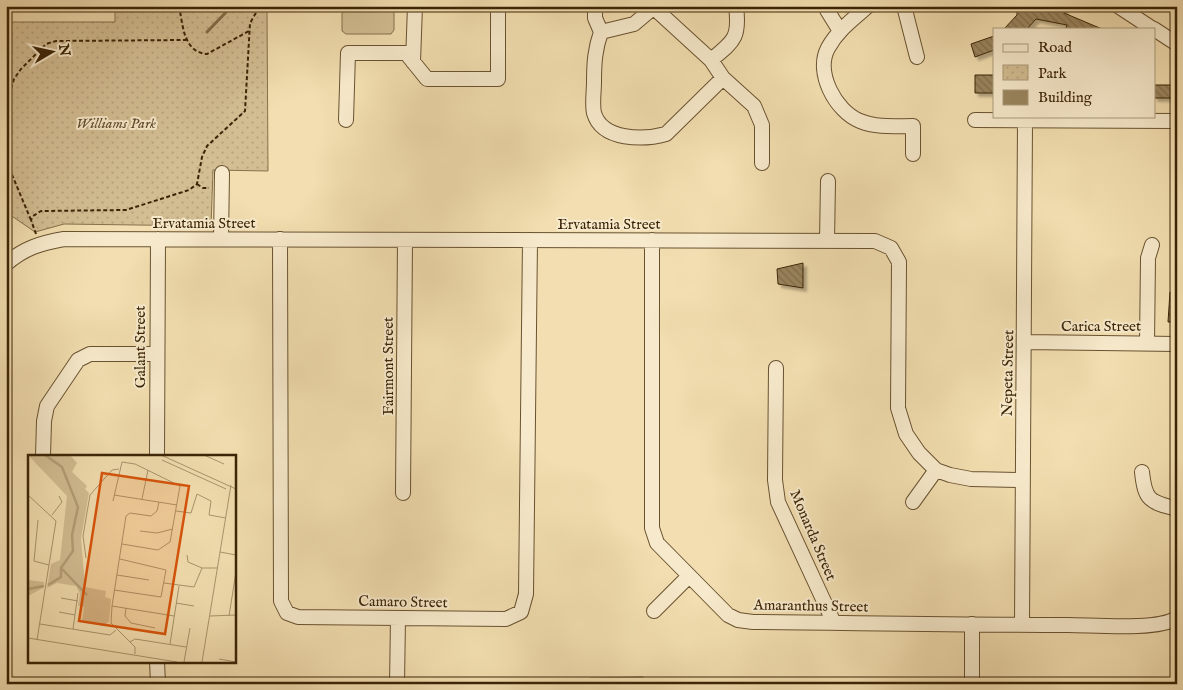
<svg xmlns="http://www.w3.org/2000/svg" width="1183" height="690" font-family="'IM FELL English',serif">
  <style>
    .green { fill: #d3be93; stroke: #87714c }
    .park { fill: url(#park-dots); stroke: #87714c }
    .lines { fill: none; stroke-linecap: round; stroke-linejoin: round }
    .stream { stroke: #846e49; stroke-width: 3 }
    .building { fill: url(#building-back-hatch); stroke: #3b2406; filter: url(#shadow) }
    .minor-casing { stroke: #695230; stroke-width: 16 }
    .path { stroke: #3b2406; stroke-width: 2; stroke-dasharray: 4 2.5; stroke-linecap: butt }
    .minor { stroke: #f7eacc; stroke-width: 14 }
    .labels { text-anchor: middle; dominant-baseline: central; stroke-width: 4; stroke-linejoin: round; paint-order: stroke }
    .park-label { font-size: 15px; font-style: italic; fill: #614a29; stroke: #f7eacc }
    .street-label { font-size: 15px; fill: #3b2406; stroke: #f7eacc }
    .inset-river { fill: none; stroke: #b49f76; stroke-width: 2.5 }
    .inset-road { fill: none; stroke: #a9946c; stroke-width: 1 }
    .view { fill: #d7540b; fill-opacity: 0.15; stroke: #d7540b; stroke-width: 2.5 }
    .inset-edge { fill: none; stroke: #3b2406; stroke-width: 2.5 }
  </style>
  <defs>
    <pattern id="park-dots" width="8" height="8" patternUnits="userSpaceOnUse" patternTransform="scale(1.25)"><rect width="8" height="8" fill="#d3be93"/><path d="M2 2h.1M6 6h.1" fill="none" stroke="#b6a37d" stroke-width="1.8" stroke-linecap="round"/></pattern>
    <pattern id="building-back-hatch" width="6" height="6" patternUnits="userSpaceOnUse" patternTransform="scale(1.25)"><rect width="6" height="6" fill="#9a855e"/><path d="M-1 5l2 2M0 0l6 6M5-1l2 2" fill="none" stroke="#7f6d4c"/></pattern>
    <filter id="shadow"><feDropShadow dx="3.5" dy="3.5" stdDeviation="1" flood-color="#0004"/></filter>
  </defs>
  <rect width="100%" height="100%" fill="#f2deb0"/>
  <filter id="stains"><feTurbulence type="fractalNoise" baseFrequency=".004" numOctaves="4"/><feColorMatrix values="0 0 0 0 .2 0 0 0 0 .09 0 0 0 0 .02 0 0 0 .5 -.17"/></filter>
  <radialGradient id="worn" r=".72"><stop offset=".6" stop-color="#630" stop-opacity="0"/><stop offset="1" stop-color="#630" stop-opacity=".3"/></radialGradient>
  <path class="green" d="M390 9 394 12V30L391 34H346L342 31V13L346 10Z"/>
  <path class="park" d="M115 6H358L351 9 267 10 268 171 213 170 211 226 64 224 35 232 6 212V22H115Z
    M643 677 642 684H590V678Z"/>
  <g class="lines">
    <path class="stream" d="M207 32 232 6"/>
  </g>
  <path class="building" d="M1017 6H1065L1064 13 1102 29H1066L1067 25 1036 19 1027 29H1004L1017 15Z
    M994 36V50L975 57 971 44Z
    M975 75H994V93H975Z
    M1154 85H1177V98H1154Z
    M803 263V288L778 284 777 269Z
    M1170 292H1177V322H1168Z"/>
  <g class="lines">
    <defs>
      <path id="minor" d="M595 6V18L601 32C595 49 594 63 594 82 594 91 592 104 594 113 602 141 644 140 666 134L723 78
        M652 6 711 60 723 78 754 106 762 125V163
        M827 6V10L840 31
        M868 6C853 19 838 30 828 48 815 72 835 111 860 121 877 128 895 126 913 126V154
        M904 6 917 57
        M1118 6 1153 29
        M1154 29 1177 44
        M601 32 634 24 653 8
        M711 60C734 41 740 38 736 6
        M413 62 415 6
        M346 120 348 53H406L427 79H498V6
        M975 120 1177 121
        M221 239 222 173
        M280 239 281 601 287 613 298 617 506 619 521 612 526 594 530 240
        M652 240V528L657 543 728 615 738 620 753 622C858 623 963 625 1068 625 1093 625 1157 631 1177 618
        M827 241 828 181
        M6 264C24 248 41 243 64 239L875 241 891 248 899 262 898 408 906 434 919 453 936 470 950 475 971 479 1023 480
        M1025 342 1177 344
        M1147 343 1148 258 1152 245
        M776 368 775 480 778 502 834 623
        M43 456 44 421 47 406 78 360 90 354H156
        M157 456 158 239
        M1142 472C1145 501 1150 502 1177 509
        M403 493 405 240
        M913 502 936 470
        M654 611 689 576
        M972 624V684
        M1022 625 1025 121
        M157 661 158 684
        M397 684 398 618"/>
    </defs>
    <use href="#minor" class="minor-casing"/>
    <path class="path" d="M179 6C183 25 183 52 207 54L249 31
      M197 184 203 188H209
      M31 220 10 170 6 133 7 102 14 79 21 69 46 44 56 41 186 40
      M36 234 31 220 33 216 41 211 126 210 189 190 197 184 202 157 207 146 245 111 250 23 257 11 264 6"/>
    <use href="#minor" class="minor"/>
  </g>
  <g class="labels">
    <g class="park-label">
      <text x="116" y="123">Williams Park</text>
    </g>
    <g class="street-label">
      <text x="204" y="223">Ervatamia Street</text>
      <text x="609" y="224">Ervatamia Street</text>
      <text x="1101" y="326">Carica Street</text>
      <text transform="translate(140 347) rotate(-90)">Galant Street</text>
      <text transform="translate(388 366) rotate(-90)">Fairmont Street</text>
      <text transform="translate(1008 373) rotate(-89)">Nepeta Street</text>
      <text transform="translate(813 535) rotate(67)">Monarda Street</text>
      <text transform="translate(403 602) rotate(1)">Camaro Street</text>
      <text transform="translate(811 606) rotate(1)">Amaranthus Street</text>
    </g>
  </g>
  <g transform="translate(28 455)">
    <rect width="208" height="208" fill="#f2deb0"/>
    <path d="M0 0H42L49 8 44 17 59 31 57 34 61 38 53 83 57 132 78 136 77 142 83 144 81 166 76 171 54 167 56 152 50 151 52 139 48 131 29 128 19 133 23 109 32 105 39 41ZM0 125 16 127 15 133 0 141Z" fill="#d3be93"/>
    <path class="inset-river" d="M17 0 34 12 50 52 44 80 45 96 33 113V122L20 130M34 114 59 140M0 134 16 131"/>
    <path class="inset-road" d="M133 0 208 34M176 0 196 9M134 5 198 34M0 40 28 66 9 185M86 40 149 50M114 44 120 15M85 46 94 7 107 9 152 31 142 87 130 95 94 89M148 56 163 58 169 39 183 46 181 60 198 63M24 60 34 47 31 41M10 65 6 106 21 110M112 76 129 78 145 74M192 97 208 100M159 100 160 107 174 113M58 103 55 81 62 40 84 15 91 14M89 120 121 125M136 128 166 132 174 113H190M86 135 133 142 138 115 92 104M33 143 50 146M148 148 166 151M84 151 146 161M98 153 97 161 103 168 127 173M31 157 47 160M182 161 208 160M201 161 208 117M12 169 82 180 88 175M45 174 50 138M0 183 149 207M102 187 107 184 158 192M142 189 151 131M107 199V192L83 168 84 151 98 61 102 58 123 61 129 56 131 47M191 204 208 207M156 207 162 173M174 207 203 30"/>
    <path class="view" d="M74 18 161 31 137 179 51 166Z"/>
    <rect width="208" height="208" class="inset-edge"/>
  </g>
  <rect width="1183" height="690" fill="none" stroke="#f2deb0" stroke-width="25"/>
  <rect x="8" y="8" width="1168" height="675" fill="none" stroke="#3b2406" stroke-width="2.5"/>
  <rect x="12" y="12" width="1158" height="665" fill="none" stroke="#3b2406"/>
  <rect x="993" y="28" width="162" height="90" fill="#f7eacc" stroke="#ac9b7d"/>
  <rect x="1003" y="44" width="25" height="8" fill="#f7eacc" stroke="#ac9b7d"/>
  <text x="1038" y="52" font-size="15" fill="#3b2406">Road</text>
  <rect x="1003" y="65" width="25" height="15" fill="url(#park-dots)" stroke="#ac9b7d"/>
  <text x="1038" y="78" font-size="15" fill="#3b2406">Park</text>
  <rect x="1003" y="90" width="25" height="15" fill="#9a855e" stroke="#ac9b7d"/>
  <text x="1038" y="102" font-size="15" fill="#3b2406">Building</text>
  <g transform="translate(52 52) rotate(81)" stroke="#f7eacc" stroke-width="4" paint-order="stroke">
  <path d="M0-4L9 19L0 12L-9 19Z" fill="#3b2406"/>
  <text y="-8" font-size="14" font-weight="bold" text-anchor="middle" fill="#3b2406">N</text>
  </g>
  <rect width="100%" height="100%" filter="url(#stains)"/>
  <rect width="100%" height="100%" fill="url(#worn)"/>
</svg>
